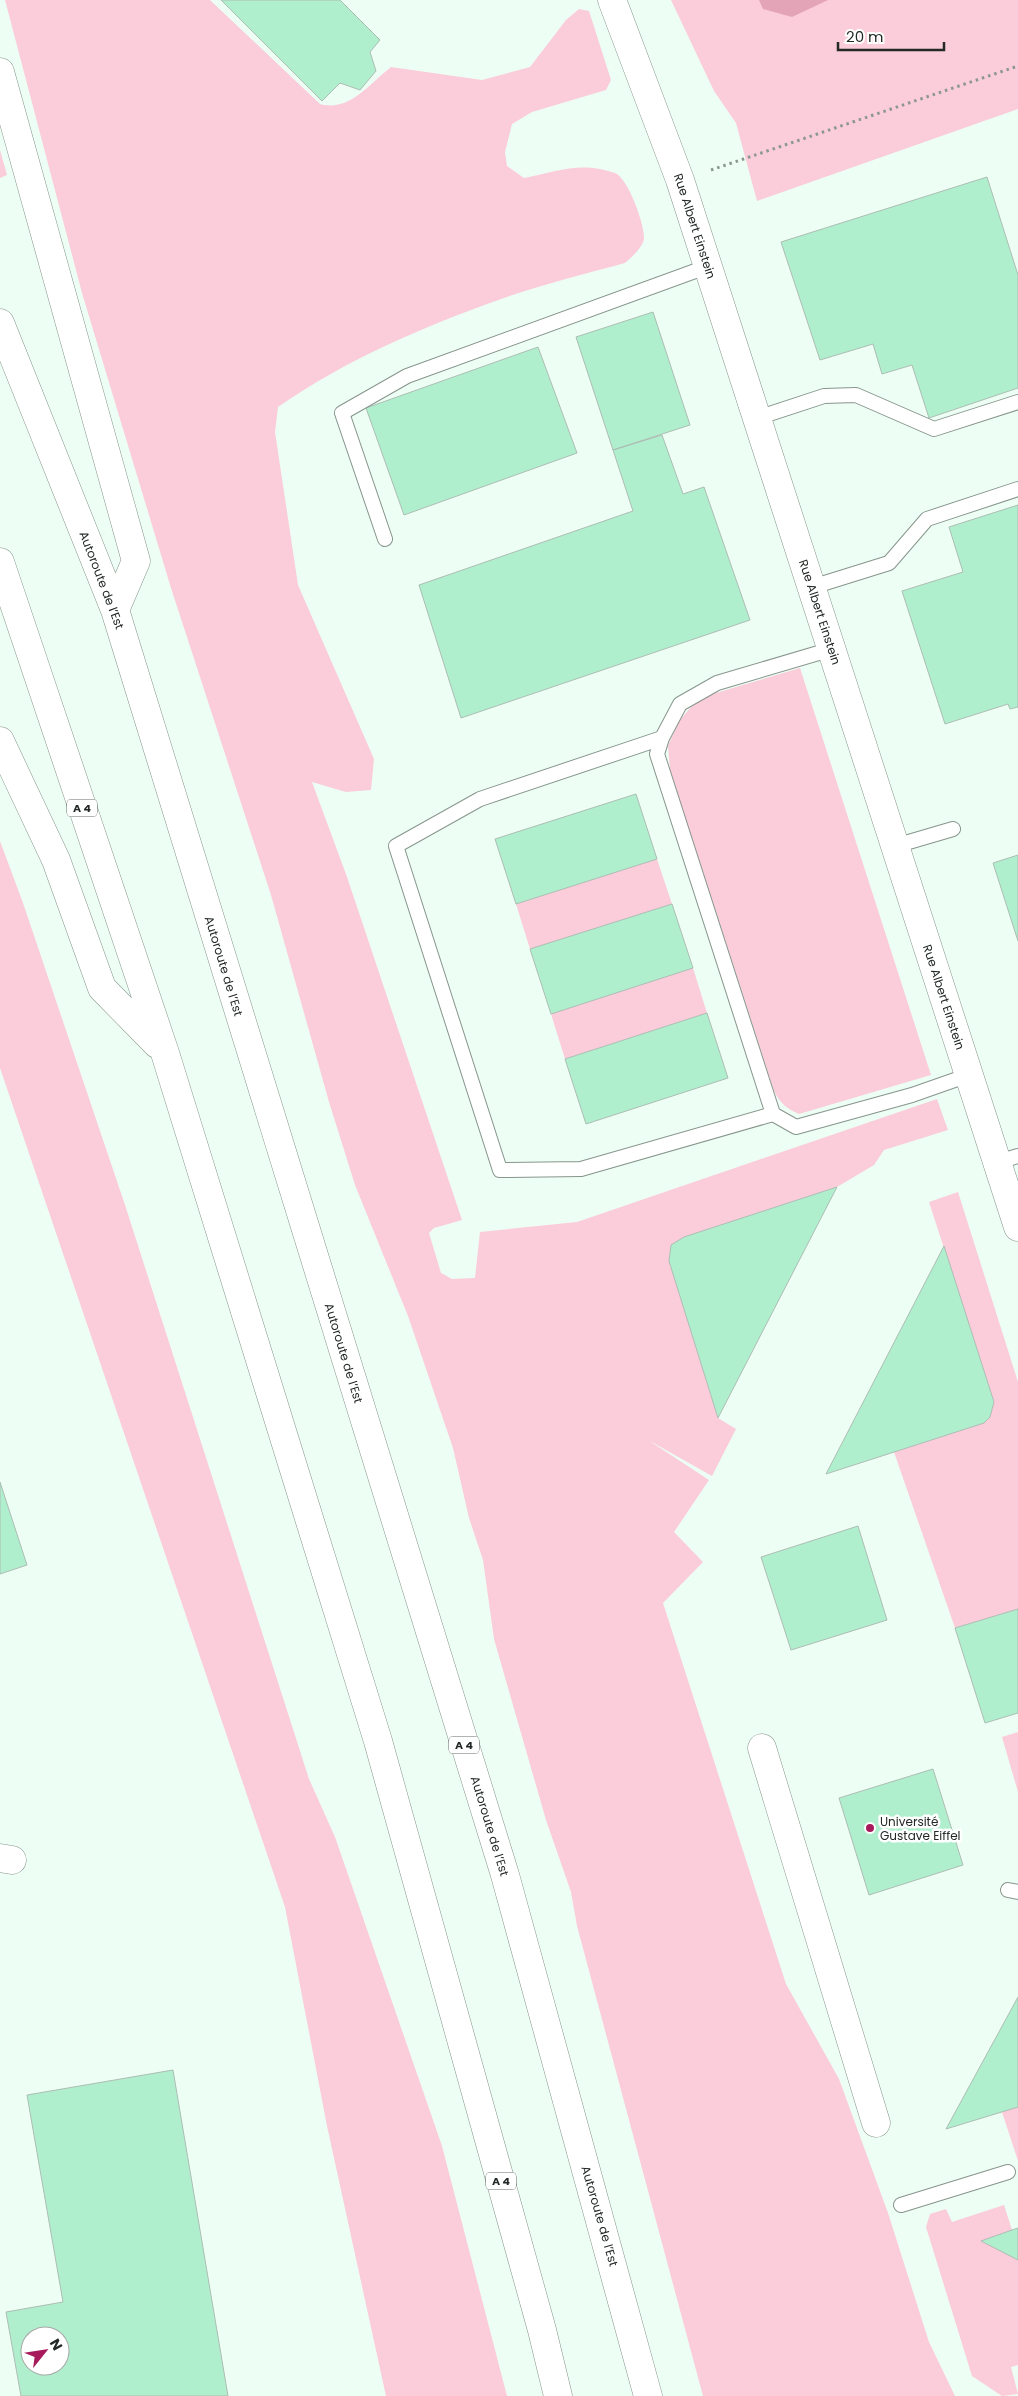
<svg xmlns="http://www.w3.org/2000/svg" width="1018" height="2396" font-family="Poppins,sans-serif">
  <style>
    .green { fill: #fbccda }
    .water { fill: #e4a4b8 }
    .building { fill: #b0efcd; stroke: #adbdb4; fill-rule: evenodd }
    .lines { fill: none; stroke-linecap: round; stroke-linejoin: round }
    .lane-casing { stroke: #87958d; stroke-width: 16 }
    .street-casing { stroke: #87958d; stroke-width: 29 }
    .highway-casing { stroke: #87958d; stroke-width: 29 }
    .path { stroke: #8c9790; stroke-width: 3; stroke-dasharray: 2.5 4; stroke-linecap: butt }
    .lane { stroke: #fff; stroke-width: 14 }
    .street { stroke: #fff; stroke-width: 28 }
    .highway { stroke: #fff; stroke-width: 28 }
    .poi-dot { fill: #a71b5d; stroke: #fff; stroke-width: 2 }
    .labels { text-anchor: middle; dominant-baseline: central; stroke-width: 5; stroke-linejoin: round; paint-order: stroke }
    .shield { fill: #fff; stroke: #656966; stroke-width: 1 }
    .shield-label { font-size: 11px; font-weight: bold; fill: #232925 }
    .street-label { font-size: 12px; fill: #232925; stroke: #fff }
    .poi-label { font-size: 12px; fill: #232925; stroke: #fff; text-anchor: start }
  </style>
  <rect width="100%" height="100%" fill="#edfef4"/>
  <path class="green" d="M5 0H210L320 104C350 112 369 84 391 67L482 80 530 67 566 20 579 9 589 11 611 80 606 90 532 112 512 124 505 152 507 166 524 178C559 171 580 161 615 173 628 178 645 225 644 239 642 248 632 257 625 263 585 274 544 284 504 298 425 326 347 359 278 407L275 432 298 585 374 759 371 790 346 792 312 782 347 877 462 1220 434 1228 429 1233 441 1273 452 1279 475 1278 480 1232 577 1222 937 1099 948 1130 884 1150 874 1165 837 1187 684 1237 671 1245 669 1261 718 1418 736 1429 712 1476 648 1440 709 1480 674 1532 703 1562 663 1603 786 1984 839 2079 888 2213 929 2342 955 2396H703L577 1926 571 1892 546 1820 494 1639 483 1560 469 1518 453 1448 408 1316 355 1185 329 1102 271 895 171 588 82 293Z
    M671 0H1018V109L757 201 736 123 714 91Z
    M0 150 7 175 0 178Z
    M800 668 931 1075 799 1114C787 1109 780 1103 774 1091L670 770 668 746 679 721 691 707 709 695Z
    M0 841 23 903 125 1205 309 1779 335 1837 442 2146 507 2396H386L327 2126 285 1907 0 1068Z
    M657 859 672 904 530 949 516 904Z
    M693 968 707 1013 565 1059 551 1014Z
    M958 1192 1018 1382V1609L955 1628 894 1452 984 1423 990 1417 994 1402 929 1202Z
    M1018 1732V1792L1002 1737Z
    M1018 2107V2161L1002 2112Z
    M1004 2205 1012 2230 982 2241 1018 2260V2365L1011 2367 1018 2394 1002 2396 972 2376 926 2227 930 2214 946 2209 952 2222Z"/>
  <path class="water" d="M759 0H828L792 17 763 9Z"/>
  <path class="building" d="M221 0H340L380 40 370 52 376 71 360 90 340 83 322 101Z
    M987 177 1018 275V388L929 418 912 365 882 374 873 344 820 360 781 242Z
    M653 312 690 425 613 450 576 337Z
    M538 347 577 453 404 515 366 408Z
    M662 435 683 494 704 487 750 620 461 718 419 585 633 511 613 450Z
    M1018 505V707L1010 709 1008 704 945 724 902 591 963 572 949 527Z
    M636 794 657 859 516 904 495 839Z
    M1018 855V941L993 863Z
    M672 904 693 968 551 1014 530 949Z
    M707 1013 728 1078 586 1124 565 1059Z
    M837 1187 718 1418 669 1261 671 1245 684 1237Z
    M944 1246 994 1402 990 1417 984 1423 826 1474Z
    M0 1482 27 1565 0 1574Z
    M858 1526 887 1620 791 1650 761 1557Z
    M1018 1609V1713L985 1723 955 1628Z
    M933 1769 963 1865 869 1895 839 1798Z
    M1018 1997V2107L946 2129Z
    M173 2070 228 2396H21L6 2312 63 2302 27 2095ZM30 2336H60V2366H30Z
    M1018 2228V2260L981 2241 1012 2230Z"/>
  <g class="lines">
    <defs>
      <path id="lane" d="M757 418 824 396 856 395 934 429 1018 402
        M385 539 342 413 407 376 709 266
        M812 587 889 563 927 519 1018 489
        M832 649 717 683 680 704 662 738 657 754 773 1114 796 1127 912 1095 969 1075
        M662 738 480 799 396 846 500 1170 581 1169 773 1114
        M895 846 953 829
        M998 1162 1018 1156
        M1008 1890 1018 1892
        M901 2205 1008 2172"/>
      <path id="street" d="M612 0 680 180 1018 1227
        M762 1748 876 2123
        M0 1858 12 1860"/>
      <path id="highway" d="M0 72 136 561 115 610
        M0 323 115 610 505 1875 648 2396
        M0 562 165 1053 378 1741 542 2330 558 2396
        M0 741 56 860 102 988 157 1044"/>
    </defs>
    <use href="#lane" class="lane-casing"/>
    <use href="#street" class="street-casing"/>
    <use href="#highway" class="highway-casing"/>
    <path class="path" d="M711 170 1018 66"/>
    <use href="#lane" class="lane"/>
    <use href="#street" class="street"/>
    <use href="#highway" class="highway"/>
  </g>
  <circle class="poi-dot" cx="870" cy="1828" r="5"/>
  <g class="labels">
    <g class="shield">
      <rect x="67" y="799.5" width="30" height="17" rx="4"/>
      <rect x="449" y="1736.5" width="30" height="17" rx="4"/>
      <rect x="486" y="2172.5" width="30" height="17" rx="4"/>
    </g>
    <g class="shield-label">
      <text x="82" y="808">A 4</text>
      <text x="464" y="1745">A 4</text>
      <text x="501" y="2181">A 4</text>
    </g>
    <g class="street-label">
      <text transform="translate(695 226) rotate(72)">Rue Albert Einstein</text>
      <text transform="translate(102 580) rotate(69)">Autoroute de l’Est</text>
      <text transform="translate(820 612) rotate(72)">Rue Albert Einstein</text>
      <text transform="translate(224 966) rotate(73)">Autoroute de l’Est</text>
      <text transform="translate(944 997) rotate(72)">Rue Albert Einstein</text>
      <text transform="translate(344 1353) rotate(73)">Autoroute de l’Est</text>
      <text transform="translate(490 1826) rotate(73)">Autoroute de l’Est</text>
      <text transform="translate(600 2216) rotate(74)">Autoroute de l’Est</text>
    </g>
    <g class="poi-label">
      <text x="880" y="1821">Université<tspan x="880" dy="14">Gustave Eiffel</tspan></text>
    </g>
  </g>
  <g transform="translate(45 2351) rotate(60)"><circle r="24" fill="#ffffff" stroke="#a7a9a8"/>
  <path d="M0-4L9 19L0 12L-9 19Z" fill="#a71b5d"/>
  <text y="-8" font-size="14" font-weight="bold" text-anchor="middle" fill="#232925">N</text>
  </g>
  <path d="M838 42v8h106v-8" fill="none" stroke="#232925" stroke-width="2.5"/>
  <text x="846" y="42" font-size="15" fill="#232925" stroke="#ffffff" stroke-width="4" paint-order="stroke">20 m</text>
</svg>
